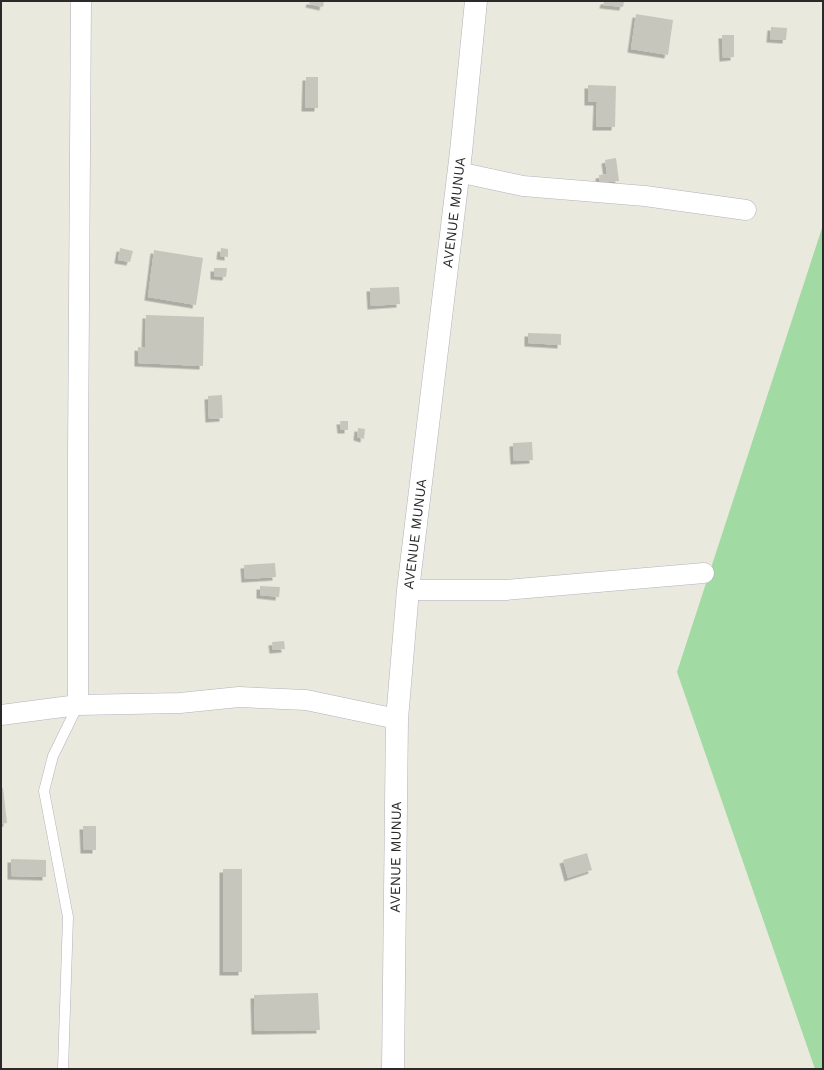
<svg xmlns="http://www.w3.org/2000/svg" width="824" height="1070" font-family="'Work Sans',sans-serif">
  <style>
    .green { fill: #a1daa2 }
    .building { fill: #c6c6bc; filter: url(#shadow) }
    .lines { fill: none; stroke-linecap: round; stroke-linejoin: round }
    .lane-casing { stroke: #b4b1bc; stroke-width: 11 }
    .street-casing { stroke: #b4b1bc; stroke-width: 21 }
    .secondary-casing { stroke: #b4b1bc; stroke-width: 23 }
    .lane { stroke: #fff; stroke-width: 10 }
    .street { stroke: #fff; stroke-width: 20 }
    .secondary { stroke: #fff; stroke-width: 22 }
    .labels { text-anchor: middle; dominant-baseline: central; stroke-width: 3; stroke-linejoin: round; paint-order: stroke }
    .street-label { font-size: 14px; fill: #2a2a2a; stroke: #fff }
  </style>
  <defs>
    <filter id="shadow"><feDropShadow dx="-3.5" dy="3.5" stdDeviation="0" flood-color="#0004"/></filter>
  </defs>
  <rect width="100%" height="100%" fill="#eae9de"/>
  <path class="green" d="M823 225V1069H815L677 672Z"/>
  <path class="building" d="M310 1H324L323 7 309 4Z
    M604 1H624L623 7 603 5Z
    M636 14 673 20 668 55 631 49Z
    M771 27 787 28 786 40 770 39Z
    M722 35H734V57L723 58Z
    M306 77H318V108H305Z
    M588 85 616 86 615 127H596L597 102H588Z
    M616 158 619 181 600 183 599 175 607 174 605 160Z
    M120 248 133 251 130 262 118 260Z
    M221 248 228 249V257L220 256Z
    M154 250 203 258 196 305 148 297Z
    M214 268H227L226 277 214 276Z
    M399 287 400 304 371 306 370 288Z
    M146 315 204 317 203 366 138 363V347L145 348Z
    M528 333 561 334V345L528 343Z
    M222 395 223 418 209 419 208 396Z
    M340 421H348V430H341Z
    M358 428 365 429 364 439 357 437Z
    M532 442 533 460 514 461 513 443Z
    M275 563 276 577 245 579 244 565Z
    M260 586 280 587 279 597 260 595Z
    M284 641 285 649 273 650 272 642Z
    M1 788H3L7 823 1 824Z
    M83 826H96V850H84Z
    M587 853 592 870 568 878 563 860Z
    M11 859 46 860V877L11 876Z
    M223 869H242V972H223Z
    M318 993 320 1030 255 1031 254 995Z"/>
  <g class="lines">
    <defs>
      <path id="lane" d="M63 1069 68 917 44 791 53 756 78 705"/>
      <path id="street" d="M458 172 523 186 645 196 746 210
        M408 590H506L704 573
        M78 705V456L81 1
        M1 715 78 705 180 703 239 697 306 700 397 719"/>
      <g id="secondary">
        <path id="s1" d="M393 1069 397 719 408 590 461 152 476 1"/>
      </g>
    </defs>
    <use href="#lane" class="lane-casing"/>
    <use href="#street" class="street-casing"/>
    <use href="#secondary" class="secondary-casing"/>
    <use href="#lane" class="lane"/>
    <use href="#street" class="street"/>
    <use href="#secondary" class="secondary"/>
  </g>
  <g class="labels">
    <g class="street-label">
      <text stroke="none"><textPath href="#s1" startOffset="860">AVENUE MUNUA</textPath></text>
      <text stroke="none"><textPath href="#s1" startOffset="536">AVENUE MUNUA</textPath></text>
      <text stroke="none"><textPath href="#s1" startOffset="212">AVENUE MUNUA</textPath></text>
    </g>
  </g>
  <rect width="824" height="1070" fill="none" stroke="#2a2a2a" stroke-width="4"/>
</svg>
